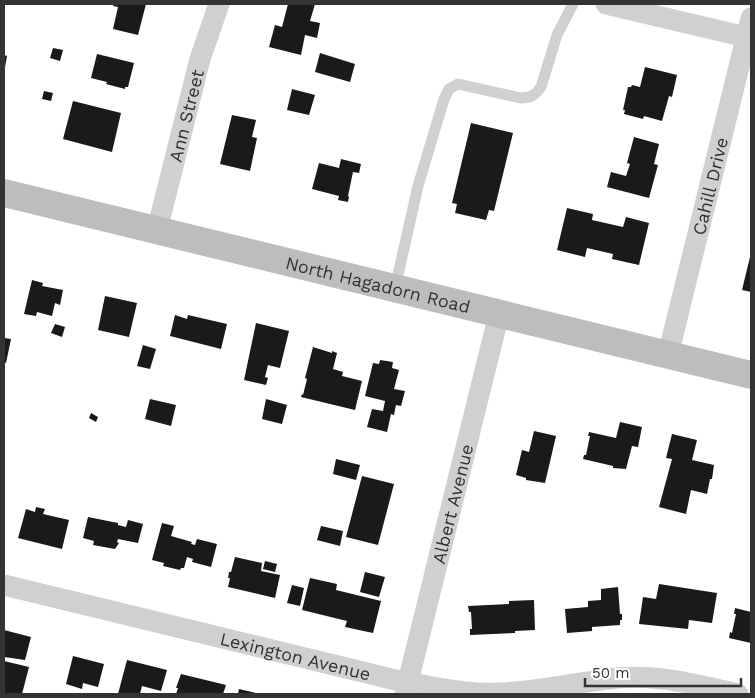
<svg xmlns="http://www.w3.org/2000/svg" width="755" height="698" font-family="'Work Sans',sans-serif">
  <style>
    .building { fill: #1a1a1a }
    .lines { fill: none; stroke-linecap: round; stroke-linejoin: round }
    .lane { stroke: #d0d0d0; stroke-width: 11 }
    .street { stroke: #d0d0d0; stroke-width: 21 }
    .secondary { stroke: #bdbdbd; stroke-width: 28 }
    .labels { text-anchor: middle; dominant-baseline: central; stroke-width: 5; stroke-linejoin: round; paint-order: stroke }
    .street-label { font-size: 18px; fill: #333; stroke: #fff }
  </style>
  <rect width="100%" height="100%" fill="#fff"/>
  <path class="building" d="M114 4H146L138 35 113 29 118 7 113 6Z
    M288 4H315L310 21 320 23 317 38 305 35 301 55 269 47 275 25 282 27Z
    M53 48 63 50 60 61 50 58Z
    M320 53 355 64 350 82 315 72Z
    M97 54 134 63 128 87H125V89L106 84 107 82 91 78Z
    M4 55 7 56 5 67H4Z
    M645 67 677 75 672 97 669 96 662 121 644 116 643 119 624 114 625 110H623L628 87H631L632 85 640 87Z
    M292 89 315 95 309 115 287 110Z
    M44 91 53 93 51 101 42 99Z
    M73 101 121 113 112 152 63 139Z
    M232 115 256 120 252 137 257 138 250 171 220 164Z
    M471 123 513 133 494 211 489 210 486 220 455 213 457 204 452 203Z
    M634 137 659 144 654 164 658 165 649 198 607 187 611 172 626 176 630 164 627 163Z
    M341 159 361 164 359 173 353 172 348 196 349 197 348 202 338 200 339 196 312 189 319 163 339 168Z
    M567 208 593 214 592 220 623 227 626 217 649 223 639 265 612 259 613 254 587 248 585 257 557 250Z
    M751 253V292L742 290Z
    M32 280 43 283 42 286 63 290 60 305 55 303 52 316 37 312 36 316 24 314Z
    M105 296 137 303 129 337 98 330Z
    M175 315 187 319 188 315 227 324 221 349 170 336Z
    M256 323 289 331 280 368 268 365 265 377 268 378 266 385 244 380Z
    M55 324 65 327 62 337 51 333Z
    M4 338 11 339 6 363 4 362Z
    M143 345 156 349 150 369 137 366Z
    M313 347 332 353V351L337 353 333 369 343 372 342 376 362 381 355 410 301 397 302 394 303 395 307 379 305 378Z
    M380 360 393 362 392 368 399 370 394 389 405 391 401 406 396 405 394 415 391 414 387 432 367 427 372 409 383 411 385 401 365 396 373 363 379 364Z
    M150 399 176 405 171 426 145 419Z
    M266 399 287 405 282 424 262 419Z
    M91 413 98 417 96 422 89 418Z
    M620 422 642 427 638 447 632 446 626 469 613 468V466L583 459 584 455H586L590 436H588L589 432 616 438Z
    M534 431 556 436 545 483 526 480V478L516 475 522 450 529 452Z
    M672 434 697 440 692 460 714 465 712 479H710L707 494 691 490 686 514 659 507 672 459 666 458Z
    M336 459 360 465 356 480 333 474Z
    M362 476 394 484 378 545 346 537Z
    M36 507 45 509 43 514 69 520 62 549 18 538 26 509 35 512Z
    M88 517 118 523V525L126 527 128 520 143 524 138 543 118 539 117 542 119 543 115 549 93 545 94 541 83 538Z
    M162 523 174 526 171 536 192 542 191 544 195 545 197 539 217 544 211 567 192 562 193 559 187 557 184 568H181L180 570 163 566 164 563 152 560Z
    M321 526 343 531 340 546 317 540Z
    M235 557 262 563 261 571 280 575 275 598 228 587 230 578H228L229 572H231Z
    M265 561 277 564 275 572 263 569Z
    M365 572 385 577 379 597 360 592Z
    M310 578 337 584 336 590 381 601 373 633 345 627 347 621 302 610Z
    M659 584 717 593 712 623 689 620 688 629 639 624 643 597 656 599Z
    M292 585 304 588 300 606 287 603Z
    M618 587 620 614H622V620H620V625L592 627V631L567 633 565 609 588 607V601L601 600V589Z
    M534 600 535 630 515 631V633L470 635V629H472L471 612H469L468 606 509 604V601Z
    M735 608 751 612V643L729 638 730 632 732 633 736 614H734Z
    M4 630 31 637 25 660 4 657Z
    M73 656 104 664 98 687 83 683 82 689 66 684Z
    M127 660 167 670 161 691 142 686 140 694H118Z
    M4 661 29 667 22 694 4 693Z
    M181 674 226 685 223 694H176L178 688H176Z
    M239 689 260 694H238Z"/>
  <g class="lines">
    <path class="lane" d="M395 288 418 186 444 99 449 89 458 84 521 98C531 98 535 95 541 87L557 35 573 4"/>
    <g class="street">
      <path d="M606 4 746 37"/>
      <path id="s1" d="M157 230 200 59 219 4"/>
      <path id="s2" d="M668 355 751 18"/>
      <path id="s3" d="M4 585 408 683C437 687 469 695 499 693 539 692 578 682 617 678 657 674 699 685 738 694"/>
      <path id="s4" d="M405 694 499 314"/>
    </g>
    <path class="secondary" id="s5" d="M4 193 751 375"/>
  </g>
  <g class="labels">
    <g class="street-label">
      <text stroke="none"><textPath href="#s1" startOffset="118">Ann Street</textPath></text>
      <text stroke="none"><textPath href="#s2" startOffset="174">Cahill Drive</textPath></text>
      <text stroke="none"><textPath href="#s5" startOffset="385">North Hagadorn Road</textPath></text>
      <text stroke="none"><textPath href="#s4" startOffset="196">Albert Avenue</textPath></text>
      <text stroke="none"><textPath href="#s3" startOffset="300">Lexington Avenue</textPath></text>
    </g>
  </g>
  <rect width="755" height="698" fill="none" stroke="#333333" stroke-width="10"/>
  <path d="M585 678v8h156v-8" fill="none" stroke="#333333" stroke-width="2.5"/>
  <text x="592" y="678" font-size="15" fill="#333333" stroke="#ffffff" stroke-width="4" paint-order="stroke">50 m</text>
</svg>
